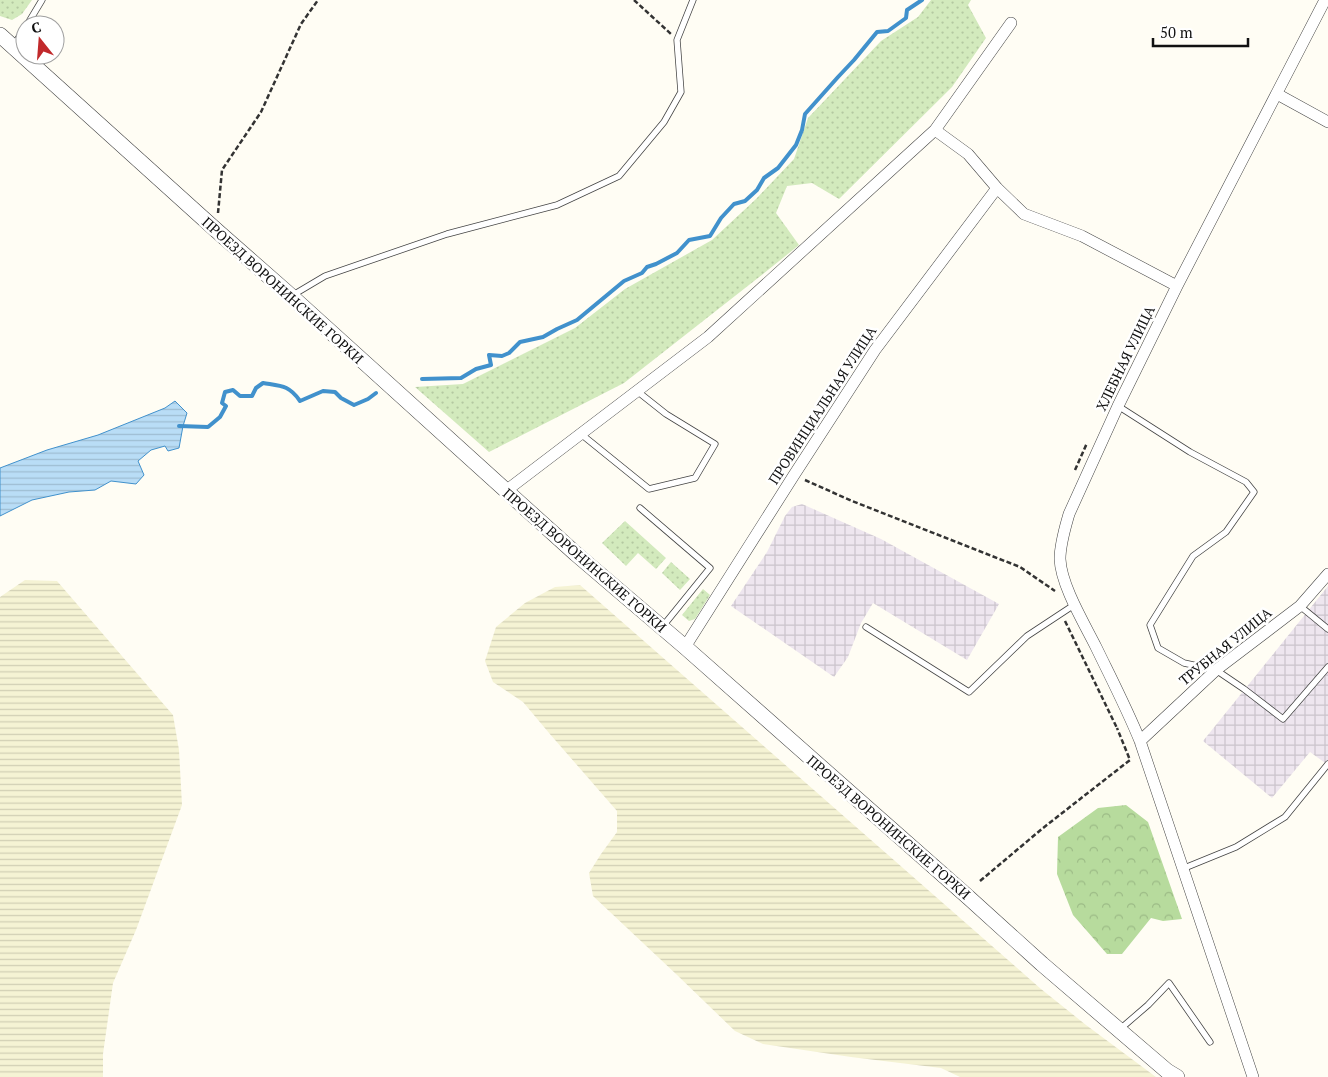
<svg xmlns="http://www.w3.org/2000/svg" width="1328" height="1077" font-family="'PT Serif',serif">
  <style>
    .industrial { fill: url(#industrial-grid) }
    .farmland { fill: url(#farmland-rules) }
    .grass { fill: url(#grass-dots) }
    .forest { fill: url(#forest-crowns) }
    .water { fill: url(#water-rules); stroke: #4191cc }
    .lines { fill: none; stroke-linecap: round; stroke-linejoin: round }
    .stream { stroke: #4191cc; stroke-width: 4 }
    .service-casing { stroke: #444; stroke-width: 7 }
    .minor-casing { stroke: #444; stroke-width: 12 }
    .tertiary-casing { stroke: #444; stroke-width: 16 }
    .path { stroke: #333; stroke-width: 2.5; stroke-dasharray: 5 2.5; stroke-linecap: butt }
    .service { stroke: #fff; stroke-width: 5.5 }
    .minor { stroke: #fff; stroke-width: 11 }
    .tertiary { stroke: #fff; stroke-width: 15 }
    .labels { text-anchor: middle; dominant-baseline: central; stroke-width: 5; stroke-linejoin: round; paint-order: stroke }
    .street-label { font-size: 14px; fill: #111; stroke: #fff }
  </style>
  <defs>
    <pattern id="industrial-grid" width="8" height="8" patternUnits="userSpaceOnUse" patternTransform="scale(1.25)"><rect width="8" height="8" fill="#eee6ef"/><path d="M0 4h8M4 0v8" fill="none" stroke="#cbc4cc"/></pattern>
    <pattern id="farmland-rules" width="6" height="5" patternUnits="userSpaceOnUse" patternTransform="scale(1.25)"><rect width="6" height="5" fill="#f5f3d4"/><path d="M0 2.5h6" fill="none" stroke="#d1cfb5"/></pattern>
    <pattern id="grass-dots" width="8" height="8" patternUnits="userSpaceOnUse" patternTransform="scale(1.25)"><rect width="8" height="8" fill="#d3eabd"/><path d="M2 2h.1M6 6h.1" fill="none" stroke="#b4c8a1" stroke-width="1.8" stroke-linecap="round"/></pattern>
    <pattern id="forest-crowns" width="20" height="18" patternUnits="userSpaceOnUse" patternTransform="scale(1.25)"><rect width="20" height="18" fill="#b7db9d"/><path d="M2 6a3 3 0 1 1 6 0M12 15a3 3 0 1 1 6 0" fill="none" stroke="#9cbb86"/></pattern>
    <pattern id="water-rules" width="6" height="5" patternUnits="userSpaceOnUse" patternTransform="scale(1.25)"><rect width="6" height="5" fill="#b9ddf6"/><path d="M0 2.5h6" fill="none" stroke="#9ebdd2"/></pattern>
  </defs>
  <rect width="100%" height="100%" fill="#fffdf4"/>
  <path class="industrial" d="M802 504 881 539 999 604 967 660 873 603 861 623 848 657 834 677 731 606 767 552 785 516 792 507Z
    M1328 586V765L1310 752 1272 798 1203 741Z"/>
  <path class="farmland" d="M25 580 57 581 173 715 179 750 182 805 136 930 113 983 103 1054V1077H0V597Z
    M580 585 1041 989 1086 1025 1156 1077H960L941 1068 851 1057 763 1044 735 1031 676 974 593 896 589 873 601 854 617 832V811L549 733 523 702 493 682 485 661 496 627 525 603 555 587Z"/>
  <path class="grass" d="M0 0H32L22 14 12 20 0 16Z
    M931 0H971L968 5 986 38 952 87 839 199 812 183 787 186 776 213 799 245 763 274 624 383 489 452 415 387 463 384 575 328 625 289 712 240 756 199 794 159 808 118 881 41 918 17Z
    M625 521 666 558 656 569 638 553 626 566 602 543Z
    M671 562 690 579 680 590 662 573Z
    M703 589 710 595 695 619 689 621 682 615Z"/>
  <path class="forest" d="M1126 805 1148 822 1182 919 1163 921 1151 918 1122 954H1107L1073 915 1057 874 1058 837 1098 808Z"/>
  <path class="water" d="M175 401 187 413 183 426 179 448 168 451 165 446 151 450 138 461 144 475 136 484 111 481 95 490 69 492 32 500 0 516V468L47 450 98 435 165 408Z"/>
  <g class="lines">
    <path class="stream" d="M422 379 461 378 476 369 491 365 489 355 502 356 509 353 520 342 543 337 557 329 577 320 624 281 642 273 647 267 656 264 677 253 689 240 710 236 721 218 734 204 745 201 757 190 764 178 778 168 796 145 802 130 805 114 838 77 854 60 877 32 888 31 906 18 907 10 922 0
      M179 426 208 427 220 417 226 406 222 403 225 392 233 390 240 396H252L256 388 263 383C281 386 289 385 300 401L323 391 335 392 341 398 354 405 368 399 376 393"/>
    <defs>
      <path id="service" d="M27 25 42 0
        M14 45 25 28
        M293 295 325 276 447 234 557 205 619 176 664 122 681 92 677 40 693 0
        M1118 406 1190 452 1246 482 1254 492 1226 532 1193 556 1150 625 1158 648 1184 663 1216 670 1244 689 1283 719 1328 667
        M581 434 649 489 695 478 715 444 666 414 637 391
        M640 508 710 568 663 626
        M1300 606 1328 629
        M866 627 969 692 1027 636 1074 605
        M1182 869 1236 847 1285 817 1328 764
        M1119 1030 1148 1005 1169 983 1210 1042"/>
      <path id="minor" d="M1277 94 1328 122
        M935 130 968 154 997 188 1024 214 1082 236 1177 286
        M507 490 708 337 935 130 1011 23
        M685 647 794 475 875 350 997 188
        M1140 741 1216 670 1300 606 1328 574
        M1253 1077 1140 741C1127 709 1111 678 1096 647 1084 623 1061 585 1060 559 1060 544 1065 528 1069 514L1118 406 1177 286 1325 0"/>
      <path id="tertiary" d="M0 35 216 230 291 296 576 554 685 647 968 897 1042 964 1167 1071 1177 1077"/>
    </defs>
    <use href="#service" class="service-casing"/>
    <use href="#minor" class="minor-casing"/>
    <use href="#tertiary" class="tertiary-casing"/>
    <path class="path" d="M634 0 671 34
      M218 213 222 170 261 112 301 24 318 0
      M1075 470 1087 443
      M805 480 852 501 1020 567 1055 591
      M1065 621 1117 728
      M980 881 1043 828 1130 760 1117 728"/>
    <use href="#service" class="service"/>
    <use href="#minor" class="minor"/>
    <use href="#tertiary" class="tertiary"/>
  </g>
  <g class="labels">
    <g class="street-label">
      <text transform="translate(283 290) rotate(42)">ПРОЕЗД ВОРОНИНСКИЕ ГОРКИ</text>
      <text transform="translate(1125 358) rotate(-64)">ХЛЕБНАЯ УЛИЦА</text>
      <text transform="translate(822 405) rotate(-57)">ПРОВИНЦИАЛЬНАЯ УЛИЦА</text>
      <text transform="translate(585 560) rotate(41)">ПРОЕЗД ВОРОНИНСКИЕ ГОРКИ</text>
      <text transform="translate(1225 646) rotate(-39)">ТРУБНАЯ УЛИЦА</text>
      <text transform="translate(889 827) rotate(41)">ПРОЕЗД ВОРОНИНСКИЕ ГОРКИ</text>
    </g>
  </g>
  <g transform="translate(40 40) rotate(343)"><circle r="24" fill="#ffffff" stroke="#a0a0a0"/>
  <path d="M0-4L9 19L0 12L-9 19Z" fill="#c1292b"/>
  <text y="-8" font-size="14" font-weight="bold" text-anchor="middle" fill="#111111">С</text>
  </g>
  <path d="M1153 38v8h95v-8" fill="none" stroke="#111111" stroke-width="2.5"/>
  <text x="1160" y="38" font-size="15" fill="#111111" stroke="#ffffff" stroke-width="4" paint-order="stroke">50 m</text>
</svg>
